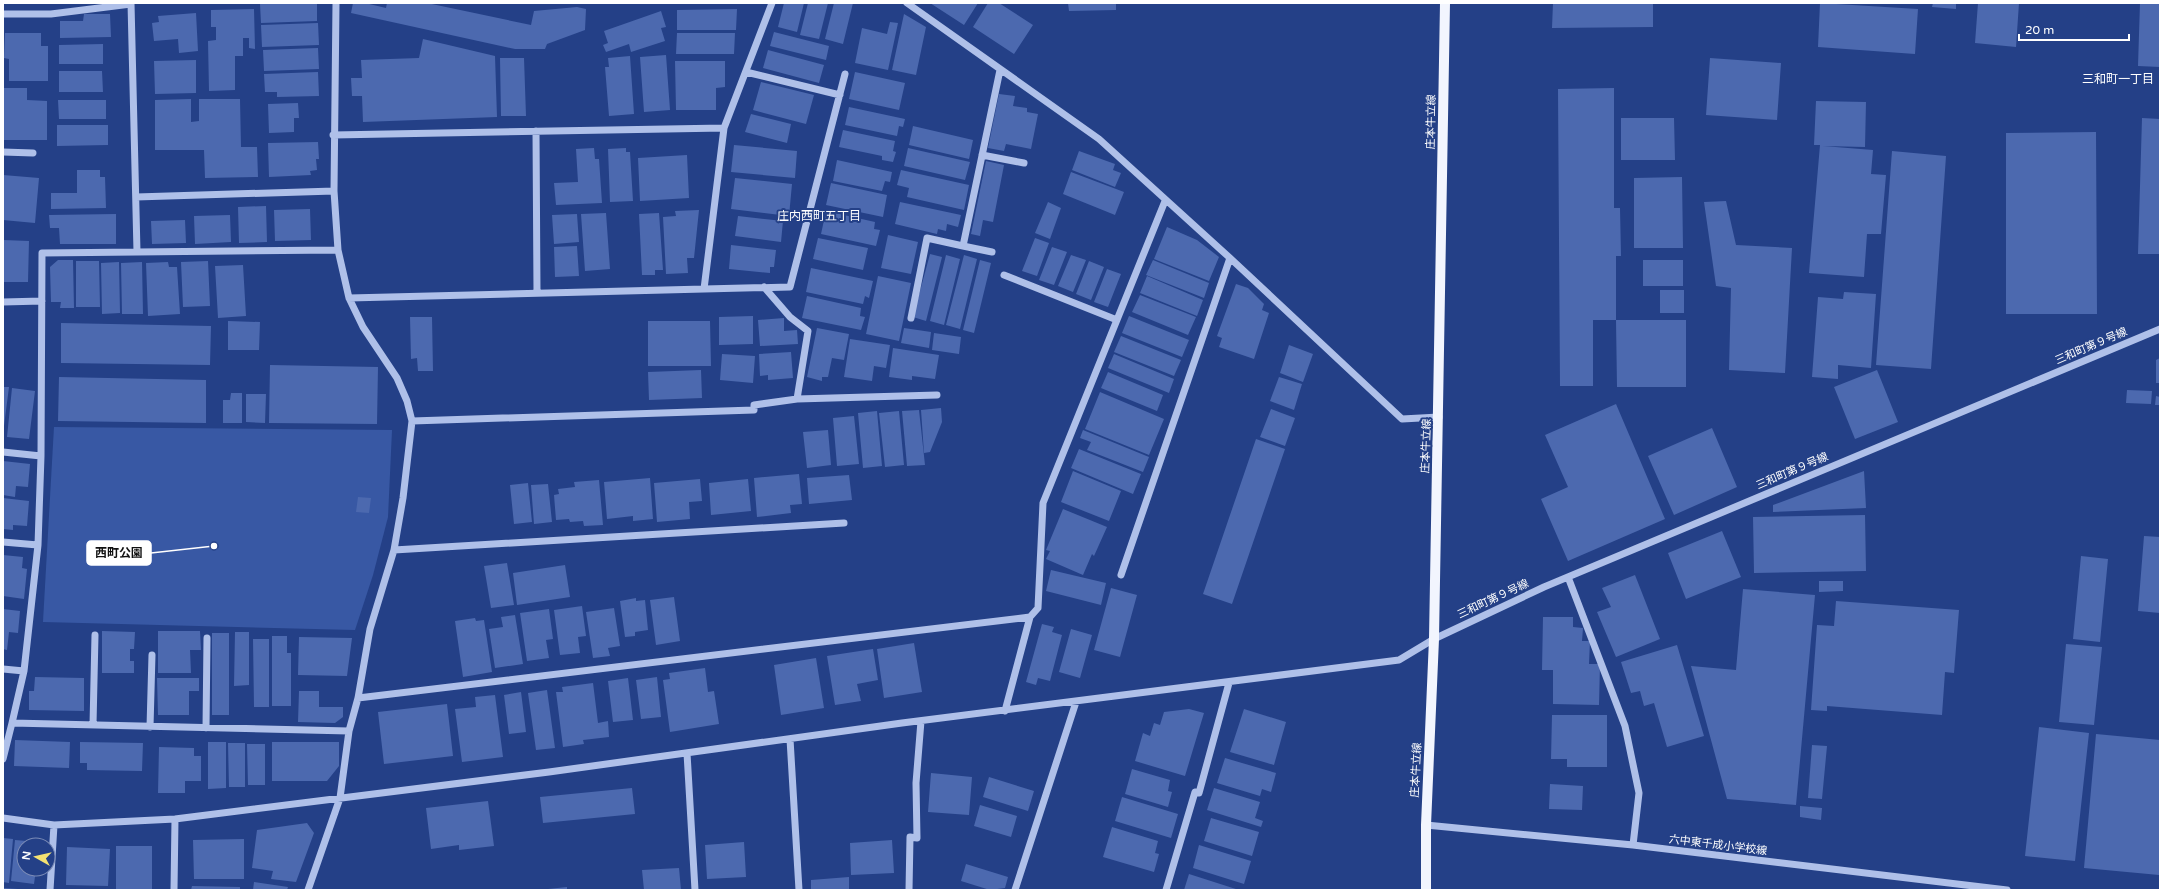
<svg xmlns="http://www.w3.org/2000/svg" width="2163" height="893" font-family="'Varela Round','Noto Sans JP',sans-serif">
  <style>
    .green { fill: #3858a4 }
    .building { fill: #4c69af }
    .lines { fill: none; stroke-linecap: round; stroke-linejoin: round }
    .minor { stroke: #afc0e9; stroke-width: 7 }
    .major { stroke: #f2f5fe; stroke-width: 10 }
    .labels { text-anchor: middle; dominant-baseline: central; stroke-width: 4; stroke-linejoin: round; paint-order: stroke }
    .street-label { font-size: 11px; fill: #fff; stroke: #244087 }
    .neighbourhood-label { font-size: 12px; fill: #fff; stroke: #244087 }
    .leader { fill: none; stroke: #fff; stroke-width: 1.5 }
    .callout-dot { fill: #fff; stroke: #244087; stroke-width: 1.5 }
    .callout { fill: #fff; stroke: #fff; stroke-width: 1.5 }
    .callout-label { font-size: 12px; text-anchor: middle; font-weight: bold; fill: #111 }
  </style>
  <rect width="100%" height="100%" fill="#244087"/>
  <path class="green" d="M54 427 392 430 388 517 373 575 355 630 43 622Z"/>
  <path class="building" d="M317 3V21L261 23 260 4Z
    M353 3H365L386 8 387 3H427L531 25 534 11 577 7 586 9 585 30 547 44 545 49H515L351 13Z
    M784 3H804L797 32 778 27Z
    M808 3H828L819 39 800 35Z
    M834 3H853L843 44 825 39Z
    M930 3H978L964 25Z
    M988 3H999L1033 25 1014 54 973 27Z
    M1068 3H1116V10L1069 11Z
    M1553 3H1653V27L1552 28Z
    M1820 3 1918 9 1915 54 1818 47Z
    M1933 3H1956V9L1932 7Z
    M1978 3H2019L2016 47 1975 43Z
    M2140 3H2160V67L2138 66Z
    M254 9 255 49 249 48V38H243V56H235V90L209 91 208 41 216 40V27H211V10Z
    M737 9 736 30H677V10Z
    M661 11 666 27 661 28 665 41 631 52 629 44 606 52 603 45 608 43 604 31Z
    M196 13 198 51 179 53 178 39 154 41 152 23 159 22 158 16Z
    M84 14H110L111 37 60 38V21H83Z
    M904 14 926 27 916 75 892 70Z
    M890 22 898 23 888 70 855 63 862 28 887 34Z
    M318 23 319 45 262 47 261 25Z
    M774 32 829 46 826 60 770 46Z
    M5 33H41V46H48V81H9V59L4 58Z
    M677 33H735L734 54H676Z
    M423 39 495 56 497 117 363 122 362 96H352L351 78H362L361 60 419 58Z
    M103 44V64H59V45Z
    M318 48 319 69 264 71 263 50Z
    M768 50 824 65 819 83 763 68Z
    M666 55 670 110 644 112 640 57Z
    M630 56 634 114 609 116 605 67H609L608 58Z
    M500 58H524L526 116H501Z
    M1710 58 1781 63 1777 120 1706 115Z
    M196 60V93L155 94 154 61Z
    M675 61H725V87L716 88V110H676Z
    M59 71H102L103 92H59Z
    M318 72 319 96 277 97V92H265L264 74Z
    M855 72 905 83 899 110 849 99Z
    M761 82 814 95 806 124 753 110Z
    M3 88H27V100L47 101V140H3Z
    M1614 88V208H1620L1621 256H1616V320H1593V386H1560L1558 89Z
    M999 94 1015 96 1013 106 1027 108V112L1038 114 1031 149 1006 144 1004 151 988 148Z
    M191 99V122L199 121V99H240L241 147H257L258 177 205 178 204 150H155V100Z
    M58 100H106V119H59Z
    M1816 101 1866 102 1865 147 1823 146 1873 150 1871 174 1886 175 1881 234H1867L1864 277 1809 273 1820 145H1814Z
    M298 103 299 118H294V132L269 133 268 104Z
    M849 107 905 119 903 127 899 126 897 136 845 125Z
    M751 114 791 124 787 143 745 132Z
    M1621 118H1674L1675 160H1621Z
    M2142 118 2160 119V254H2138Z
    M57 125H108V145L57 146Z
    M913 126 973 140 969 159 909 145Z
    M843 130 895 141 893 151 896 152 893 162 882 160V156L839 147Z
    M2096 132 2097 314H2006V133Z
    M318 142 319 159H316L317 170 310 171 311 175 269 177 268 143Z
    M734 145 797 151 795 178 731 172Z
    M594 148 595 159H599L602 203 556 205 554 183 578 182 576 149Z
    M626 148V152H630L633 201 610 202 608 149Z
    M908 148 970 162 965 180 904 166Z
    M1079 151 1115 164 1113 170 1121 173 1115 187 1072 170Z
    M1892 151 1946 156 1931 369 1876 365Z
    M687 155 689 198 640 201 638 158Z
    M837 160 892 172 890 182 885 181 882 191 833 181Z
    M986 161 1004 165 993 222 983 220 980 236 971 234Z
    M77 170H100V177H105L106 208 51 209V193H77Z
    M901 170 969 185 964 210 907 197 909 188 897 185Z
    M1071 172 1124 192 1115 215 1063 194Z
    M3 175 39 178 35 223 3 220Z
    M1682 177 1683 248H1634V178Z
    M735 178 792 184 789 216 731 209Z
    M831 183 887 195 883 217 826 205Z
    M1726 201 1736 245 1792 248 1785 373 1729 370 1731 288 1716 286 1704 202Z
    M900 202 961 215 958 227 947 224 946 231 938 229 937 234 895 224Z
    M1048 202 1061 208 1050 239 1035 233Z
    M266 206 267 242 239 243 238 207Z
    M310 209 311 240 275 241 274 210Z
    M699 210 694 258H687L688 273 666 274 663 217 676 216 675 211Z
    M826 211 875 222 874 229 880 230 876 246 821 234Z
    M606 213 610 269 585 271 581 214Z
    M659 213 663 270H655V275H642L639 214Z
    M116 214V244H60L59 228H50L49 215Z
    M577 214 579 242 554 244 552 215Z
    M230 215 231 242 195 244 194 216Z
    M738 216 783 221 781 242 735 236Z
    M185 220 186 243 152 244 151 221Z
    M1167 227 1197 240 1219 257 1209 281 1154 259Z
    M888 235 918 242 911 274 881 268Z
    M818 238 868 248 863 270 813 259Z
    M1035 238 1049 243 1037 276 1022 271Z
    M3 240 29 241 28 282H3Z
    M731 245 776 250 774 267H770V273L729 269Z
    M577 246 579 276 555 277 554 247Z
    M1052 247 1067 252 1054 285 1039 280Z
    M930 254 942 257 926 321 913 317Z
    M946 255 960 259 944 325 930 321Z
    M964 255 977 259 960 329 946 325Z
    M1071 255 1086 260 1073 292 1058 286Z
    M58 260H73L74 308H60L61 302H51L50 267Z
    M980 260 991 263 974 333 963 330Z
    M1153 260 1209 283 1204 298 1146 275Z
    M1643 260H1683V286H1643Z
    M76 261H99L100 307H76Z
    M208 261 210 306 183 307 181 262Z
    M1089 261 1104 267 1091 300 1076 294Z
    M119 262 120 313 102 314 101 263Z
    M142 262 143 314H122L121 263Z
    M168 262 169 267H177L180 314 148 316 146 263Z
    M243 265 246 316 218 318 215 266Z
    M811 268 873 281 869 298 865 296 863 304 806 292Z
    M1107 269 1121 274 1108 307 1094 302Z
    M878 276 911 283 899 341 866 334Z
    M1147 276 1203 300 1197 316 1140 293Z
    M1236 284 1248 288 1264 304 1262 310 1269 313 1254 359 1219 347 1222 338 1217 336Z
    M1660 290H1684V313H1660Z
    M1844 292 1876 294 1871 368 1838 365V379L1812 377 1818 297 1843 299Z
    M1140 295 1196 317 1188 335 1132 312Z
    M807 296 861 308 860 316 865 317 861 330 802 318Z
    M753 316V344L719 345V317Z
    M1129 316 1189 340 1182 357 1122 333Z
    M410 317H432L433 371H418L417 358 411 359Z
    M784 318V331L797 330 798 344 760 346 758 320Z
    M1616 320H1686V387H1617Z
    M228 321 260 322 259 350H228Z
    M648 321H710L711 366H648Z
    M61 323 211 326 210 365 61 363Z
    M817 328 849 334 844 360 832 358 828 377H822V381L807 377Z
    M904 328 931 332 929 348 901 343Z
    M934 333 961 337 959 354 932 350Z
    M1121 336 1181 360 1174 376 1114 352Z
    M850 339 890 345 886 368 874 366 872 381 844 377Z
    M1289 345 1313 354 1303 382 1280 373Z
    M893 348 939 355 935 379 912 376V380L889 377Z
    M791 352 793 378 768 380V375L760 376 759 354Z
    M722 354 755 356 753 383 720 380Z
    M1114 354 1174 379 1169 393 1108 368Z
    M2160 358V383H2156V360Z
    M270 365 378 367 377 424 269 423Z
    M701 370 702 398 649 400 648 372Z
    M1877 370 1898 422 1855 439 1834 387Z
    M1108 372 1163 395 1157 411 1101 388Z
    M59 377 206 380V423L58 421Z
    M1279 377 1302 384 1294 410 1270 401Z
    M3 387H9L4 426H3Z
    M12 388 35 391 29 439 7 437Z
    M2127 390 2152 391 2151 404 2126 403Z
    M1100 392 1164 419 1149 455 1085 429Z
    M231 393H242V423H223V400H230Z
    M246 394H266L265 423 246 422Z
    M2156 396 2160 397V405H2155Z
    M1616 404 1665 519 1568 561 1541 499 1568 487 1545 435Z
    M941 408 942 422 930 452 924 453 921 410Z
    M1271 409 1295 418 1285 446 1260 437Z
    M919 410 925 465 907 466 902 411Z
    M877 411 882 466 863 468 858 413Z
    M899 411 904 465 885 467 879 413Z
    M854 416 859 464 837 466 833 418Z
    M1712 428 1737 487 1674 515 1648 456Z
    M828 430 831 465 807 468 803 432Z
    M1083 430 1149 457 1143 472 1087 450 1091 442 1080 438Z
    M1256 439 1285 449 1232 604 1203 594Z
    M1079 449 1141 474 1133 494 1071 468Z
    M3 461 30 464 28 487 16 486 15 497 3 495Z
    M1073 471 1121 491 1109 521 1061 502Z
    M1864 471 1866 508 1773 512V505Z
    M799 474 802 504 790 505 791 513 757 517 754 478Z
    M849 475 852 500 809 504 807 478Z
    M650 478 653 519 633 521V516L607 519 604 482Z
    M700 479 702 501 689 502 690 519 657 522 654 483Z
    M748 479 751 511 711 515 709 483Z
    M599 480 603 525 584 526 583 521 570 522 569 519 556 520 554 495 559 494 558 489 575 487 574 482Z
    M528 483 532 522 514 524 510 485Z
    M548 484 552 522 534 524 531 485Z
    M358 497 371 498 369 513 356 512Z
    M3 498 29 501 27 526 13 525V530L3 529Z
    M1063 509 1107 527 1094 556 1092 554 1083 575 1046 559 1050 551 1046 550Z
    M1865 515 1866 571 1754 573 1753 517Z
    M1722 531 1741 577 1686 599 1668 553Z
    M2144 536 2160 537V613L2138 611Z
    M3 555 23 557 22 568 27 569 24 599 3 596Z
    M2081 556 2108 559 2100 642 2073 639Z
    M507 563 514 605 491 608 484 566Z
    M565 565 570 597 517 605 513 573Z
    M1051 570 1106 583 1101 605 1046 591Z
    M1635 575 1660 639 1616 657 1597 612 1611 607 1602 588Z
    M1819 581H1843V591L1819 592Z
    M1111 588 1137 595 1120 657 1094 650Z
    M1743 589 1815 595 1796 805 1727 799 1691 666 1736 670Z
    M674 597 680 641 656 645 650 600Z
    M636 598V601L645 600 648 630 635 632V636L625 637 620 601Z
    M1836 601 1959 610 1954 673 1945 672 1942 715 1827 706V711L1811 710 1817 625 1834 626Z
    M582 606 586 636 578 637 580 653 560 655 554 610Z
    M614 608 620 646 608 648 610 656 593 658 586 612Z
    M3 609 20 611 18 633 9 632 7 650 3 649Z
    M549 609 553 639 546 640 549 658 527 661 520 613Z
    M515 615 523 664 495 668 489 629 503 627 501 617Z
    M1543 617H1573V627L1583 628 1582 641H1590L1589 664H1600L1599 705 1553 704V670H1542Z
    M475 618 476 621 484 620 492 672 463 677 455 621Z
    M1042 624 1054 627 1052 632 1062 635 1050 681 1038 678 1036 685 1026 682Z
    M1071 629 1092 635 1080 678 1059 672Z
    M102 631 135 632 134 649H130V661H134V673H102Z
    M158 631H200L201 650H190L191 673H158Z
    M235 632H249V685L234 686Z
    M212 633H229V715H212Z
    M272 636H287V653H291V706H272Z
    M299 637 352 638 347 676 298 675Z
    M253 639H269V707H254Z
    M914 643 922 692 884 698 877 649Z
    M2066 644 2102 647 2094 725 2059 722Z
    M1677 645 1704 736 1667 747 1654 703 1644 706 1640 691 1631 693 1621 662Z
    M873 649 878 680 857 684 861 701 835 705 827 656Z
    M816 658 824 708 781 715 774 665Z
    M705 668 708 692 714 691 719 724 670 732 663 680 670 679 669 673Z
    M35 677 84 678V711L29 710V691H34Z
    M657 677 661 717 641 719 636 680Z
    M157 678H199V691H189V715H158Z
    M628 678 633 720 613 722 608 681Z
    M593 683 598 723 608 721 609 737 583 740 584 744 563 747 556 692H563L562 687Z
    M547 690 555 748 536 750 528 693Z
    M299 691H319V707H343V717L335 723 298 722Z
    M521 692 526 732 509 734 504 695Z
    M495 695 503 757 462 762 455 709 476 707 475 697Z
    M447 704 453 756 384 764 378 712Z
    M1189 709 1204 713 1185 776 1135 761 1143 733 1150 736 1154 723 1160 725 1164 712Z
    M1244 709 1286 722 1274 765 1230 752Z
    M1552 715H1607V767H1567V759H1551Z
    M2039 727 2089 733 2075 861 2025 856Z
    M2096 734 2160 740 2159 875 2084 868Z
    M15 740 70 742 69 768 14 766Z
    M80 742 143 743 142 771 87 770V763H80Z
    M208 742H226V788L208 789Z
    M272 742H339V766L327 781H272Z
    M228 743H245V787H229Z
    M247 744H265V785H248Z
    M1812 745 1827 746 1822 799 1808 798Z
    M159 747 194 748V756H201V781H185V793H158Z
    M1225 758 1276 773 1271 792 1262 789 1260 796 1217 783Z
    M1132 769 1170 780 1168 791 1172 792 1168 807 1125 794Z
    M931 773 972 777 969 815 928 812Z
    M989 777 1034 791 1028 811 983 797Z
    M1550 784 1583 786 1582 810 1549 809Z
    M632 788 635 814 543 823 540 797Z
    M1214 788 1260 802 1255 818 1263 821 1261 827 1207 810Z
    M1122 797 1178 814 1171 838 1115 821Z
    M488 801 494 846 459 850V845L431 849 426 808Z
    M980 805 1017 816 1011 837 974 826Z
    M1800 806 1822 808 1821 820 1800 817Z
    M1211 818 1259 832 1252 856 1204 841Z
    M307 823 314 833 296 882 271 879 273 871 252 868 257 830Z
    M1112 827 1158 841 1155 853 1159 854 1154 872 1103 857Z
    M3 838 13 839 9 883 3 882Z
    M244 839V879H194L193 840Z
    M15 840 38 842V845H24V869H36L34 884 11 881Z
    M892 840 894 873 851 875 850 843Z
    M744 842 746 877 707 879 705 845Z
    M1199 845 1251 861 1244 884 1193 868Z
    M116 846H152V890H116Z
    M67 847 110 849 108 886 66 885Z
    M966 864 1008 877 1005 888 990 890 961 881Z
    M679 868 681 890H644L642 870Z
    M1189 874 1239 890H1184Z
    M849 877V890H811V880Z
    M254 882 288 887 287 890H253Z
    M192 886 240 887V890H191Z
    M567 887V890H548V889Z
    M3 888 18 889V890H3Z"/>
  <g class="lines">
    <path class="minor" d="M131 3 137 252 338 250
      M907 3 1099 139 1230 258 1402 419 1439 417
      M3 14H51L131 4
      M746 72 840 95
      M536 131 537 292
      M333 135 724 128 772 3
      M3 152 33 153
      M982 155 1024 163
      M136 197 334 191
      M963 246 992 252
      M1004 275 1117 320
      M764 287 790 317 808 331 797 399
      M704 289 790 287 845 74
      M349 298 704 289 724 128
      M3 302 42 301
      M911 318 927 238 963 246 1000 70
      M412 421 754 410V405L797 399 937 395
      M3 452 41 456 42 253 137 252
      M41 456 38 545 24 671 12 723 349 731
      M3 542 38 545
      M394 550 844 523
      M1121 575 1230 258
      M1568 577 1625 726 1639 793 1633 845
      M1030 617 1038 608 1043 503 1165 201
      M3 669 24 671
      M358 698 1030 617 1005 711
      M93 725 95 635
      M150 727 152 655
      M206 728 207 638
      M790 739 799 890
      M687 753 695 890
      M3 759 12 723
      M3 818 54 825 175 819 549 772 902 723 1399 660 1434 639 1544 587 2160 329
      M1426 825 1633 845 2007 890
      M50 890 54 825
      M174 890 175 819
      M308 890 340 798 349 731 358 698 370 629 394 550 403 498 412 421 407 401 397 378 363 327 349 298 338 250 334 191 336 3
      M909 890 910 837 917 838 916 783 921 721
      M1015 890 1076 702
      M1166 890 1195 792 1199 793 1229 683"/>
    <path class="major" d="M1426 890V825L1434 639 1445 3"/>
  </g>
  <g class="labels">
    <g class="street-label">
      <text transform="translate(1431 122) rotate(-89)">庄本牛立線</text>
      <text transform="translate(2091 346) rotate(-23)">三和町第９号線</text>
      <text transform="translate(1426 446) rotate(-88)">庄本牛立線</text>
      <text transform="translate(1792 471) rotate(-23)">三和町第９号線</text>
      <text transform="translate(1493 599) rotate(-25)">三和町第９号線</text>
      <text transform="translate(1416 770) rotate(-87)">庄本牛立線</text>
      <text transform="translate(1718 845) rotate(7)">六中東千成小学校線</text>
    </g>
    <g class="neighbourhood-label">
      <text x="2118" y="79">三和町一丁目</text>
      <text x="819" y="216">庄内西町五丁目</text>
    </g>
  </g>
  <path class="leader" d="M214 546L151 553"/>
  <circle class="callout-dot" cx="214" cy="546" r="4"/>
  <rect class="callout" x="87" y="541" width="64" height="24" rx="4"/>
  <g class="callout-label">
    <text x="119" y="557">西町公園</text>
  </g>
  <rect width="2163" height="893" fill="none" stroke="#ffffff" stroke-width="8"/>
  <g transform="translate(36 857) rotate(278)"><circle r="19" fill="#244087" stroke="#7c8cb7"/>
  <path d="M0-3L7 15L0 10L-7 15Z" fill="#f4e272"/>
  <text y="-6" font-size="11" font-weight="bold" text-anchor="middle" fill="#ffffff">N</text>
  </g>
  <path d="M2019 34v6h110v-6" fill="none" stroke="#ffffff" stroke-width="2"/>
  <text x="2025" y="34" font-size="12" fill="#ffffff" stroke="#244087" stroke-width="3" paint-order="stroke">20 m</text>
</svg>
